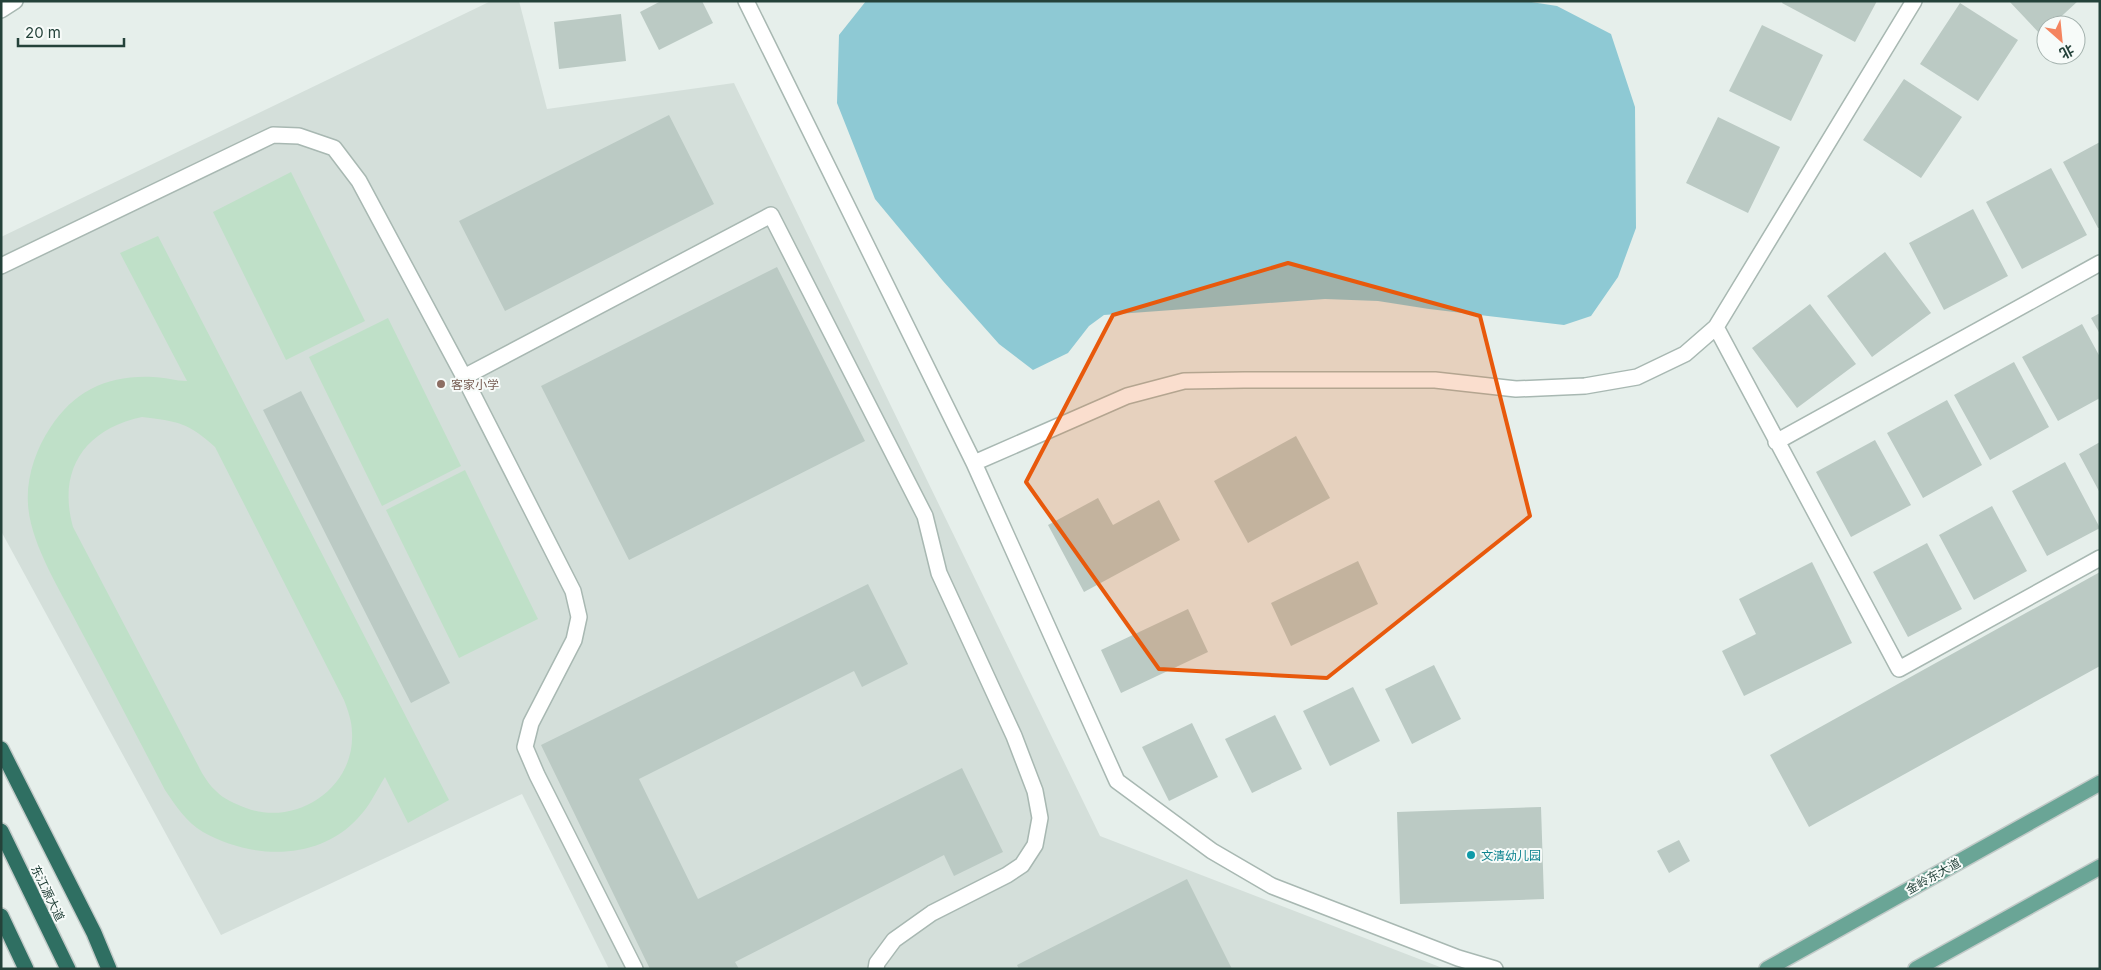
<svg xmlns="http://www.w3.org/2000/svg" width="2101" height="970" font-family="Inter,'Noto Sans SC',sans-serif">
  <style>
    .built { fill: #d4dfda }
    .green { fill: #bfe0c8; fill-rule: evenodd }
    .water { fill: #8ec9d4 }
    .building { fill: #bbcac4 }
    .lines { fill: none; stroke-linecap: round; stroke-linejoin: round }
    .minor-casing { stroke: #a8b8b2; stroke-width: 18 }
    .major-casing { stroke: #c2cac8; stroke-width: 18 }
    .highway-casing { stroke: #c2cac8; stroke-width: 18 }
    .minor { stroke: #fff; stroke-width: 15 }
    .major { stroke: #6aa596; stroke-width: 15 }
    .highway { stroke: #2f6f62; stroke-width: 15 }
    .marked { fill: #e8590c; fill-opacity: 0.2; stroke: #e8590c; stroke-width: 4; stroke-linejoin: round }
    .education-dot { fill: #8d6e63; stroke: #f7fbf9; stroke-width: 2 }
    .culture-dot { fill: #0f9aa8; stroke: #f7fbf9; stroke-width: 2 }
    .labels { text-anchor: middle; dominant-baseline: central; stroke-width: 4; stroke-linejoin: round; paint-order: stroke }
    .education-label { font-size: 12px; fill: #785e54; stroke: #f7fbf9; text-anchor: start }
    .culture-label { font-size: 12px; fill: #0d838f; stroke: #f7fbf9; text-anchor: start }
    .street-label { font-size: 12px; fill: #24423a; stroke: #f7fbf9 }
  </style>
  <rect width="100%" height="100%" fill="#e6efeb"/>
  <path class="built" d="M491 1H519L547 109 734 83 1100 836 1445 969H609L522 794 221 935 1 531V237Z"/>
  <path class="green" d="M291 172 365 321 286 360 213 212Z
    M158 236 449 800 408 823 385 777C376 791 370 806 358 818 318 862 251 859 203 832 186 822 176 806 165 790 137 736 109 683 80 629 62 593 30 544 28 504 26 478 36 449 50 428 75 390 108 375 153 377 164 377 176 381 187 381L120 253ZM142 417C177 421 189 423 215 447L344 700C348 711 352 721 352 733 355 788 296 827 246 808 236 804 223 799 216 791 210 786 206 779 202 773L73 527C57 470 85 429 142 417Z
    M388 318 461 466 382 506 309 357Z
    M465 470 538 619 459 658 386 510Z"/>
  <path class="water" d="M866 1H1525L1557 6 1611 34 1635 107 1636 228 1618 277 1591 316 1564 325 1429 309 1378 301 1325 299 1104 315 1089 326 1068 353 1033 370 999 344 943 281 875 199 837 103 839 35Z"/>
  <path class="building" d="M661 1H702L713 23 659 50 640 12Z
    M1783 1H1877L1855 42 1782 3Z
    M2009 1H2078L2052 25H2046V30L2041 35Z
    M1960 3 2018 40 1978 101 1920 64Z
    M621 14 626 61 559 69 554 22Z
    M1762 25 1823 55 1791 121 1729 91Z
    M1904 79 1962 117 1921 178 1863 140Z
    M669 115 714 204 505 311 459 221Z
    M1718 117 1780 147 1748 213 1686 183Z
    M2100 142V228H2098L2063 162Z
    M2051 168 2087 235 2022 269 1986 202Z
    M1973 209 2008 276 1944 310 1909 243Z
    M1885 252 1931 313 1872 357 1827 296Z
    M777 267 865 441 629 560 541 386Z
    M1810 304 1856 364 1797 408 1752 348Z
    M2100 313V334L2091 318Z
    M2082 324 2100 357V398L2058 421 2022 357Z
    M2014 362 2049 427 1990 460 1954 395Z
    M301 391 450 683 411 703 263 410Z
    M1947 400 1982 465 1923 498 1887 433Z
    M1296 436 1330 498 1248 543 1214 481Z
    M1875 440 1911 505 1851 537 1816 472Z
    M2100 442V493L2079 454Z
    M2065 462 2100 528 2047 556 2012 491Z
    M1098 498 1113 525 1159 500 1180 540 1084 592 1048 525Z
    M1992 506 2027 571 1974 600 1939 535Z
    M1927 543 1962 609 1908 637 1873 572Z
    M1358 561 1378 604 1291 646 1271 603Z
    M1812 562 1852 643 1744 696 1722 651 1756 634 1739 599Z
    M2100 572V666L1809 827 1770 755Z
    M868 584 908 664 862 687 854 671 639 779 698 899 962 768 1003 852 954 876 944 855 735 962 739 969H650L541 745Z
    M1188 609 1208 652 1121 693 1101 650Z
    M1434 665 1461 719 1412 744 1385 689Z
    M1353 687 1380 741 1330 766 1303 711Z
    M1275 715 1302 769 1252 793 1225 739Z
    M1192 723 1218 777 1169 801 1142 747Z
    M1541 807 1544 899 1400 904 1397 812Z
    M1679 840 1690 861 1669 873 1657 851Z
    M1187 879 1232 969H1019L1017 965Z"/>
  <g class="lines">
    <defs>
      <path id="minor" d="M746 1 974 463 1117 781 1212 851 1272 886 1458 958 1495 969
        M1 10 15 1
        M1 266 273 135 299 136 334 148 359 181 464 377 573 591 579 617 574 640 531 723 525 747 537 775 635 969
        M1716 327 1899 669 2100 558
        M464 377 771 215 925 516 939 573 1014 736 1035 791 1040 818 1035 845 1022 865 1007 875 932 913 894 940 877 963 876 969
        M1776 442 2100 263
        M974 463 1127 396 1184 381 1244 380H1435L1516 389 1585 386 1637 377 1685 354 1716 327 1914 1"/>
      <path id="major" d="M1767 969 2100 783
        M1916 969 2100 867"/>
      <path id="highway" d="M1 749 94 933 109 969
        M1 831 68 969
        M1 916 26 969"/>
    </defs>
    <use href="#minor" class="minor-casing"/>
    <use href="#major" class="major-casing"/>
    <use href="#highway" class="highway-casing"/>
    <use href="#minor" class="minor"/>
    <use href="#major" class="major"/>
    <use href="#highway" class="highway"/>
  </g>
  <path class="marked" d="M1288 263 1480 316 1530 516 1327 678 1159 669 1026 482 1113 315Z"/>
  <circle class="education-dot" cx="441" cy="384" r="5"/>
  <circle class="culture-dot" cx="1471" cy="855" r="5"/>
  <g class="labels">
    <g class="education-label">
      <text x="451" y="384">客家小学</text>
    </g>
    <g class="culture-label">
      <text x="1481" y="855">文清幼儿园</text>
    </g>
    <g class="street-label">
      <text transform="translate(1933 876) rotate(-29)">金岭东大道</text>
      <text transform="translate(48 893) rotate(64)">东江源大道</text>
    </g>
  </g>
  <rect width="2101" height="970" fill="none" stroke="#24423a" stroke-width="5"/>
  <g transform="translate(2061 40) rotate(153)"><circle r="24" fill="#f7fbf9" stroke="#a3b1ad"/>
  <path d="M0-4L9 19L0 12L-9 19Z" fill="#f4845f"/>
  <text y="-8" font-size="14" font-weight="bold" text-anchor="middle" fill="#24423a">北</text>
  </g>
  <path d="M18 38v8h106v-8" fill="none" stroke="#24423a" stroke-width="2.5"/>
  <text x="25" y="38" font-size="15" fill="#24423a" stroke="#f7fbf9" stroke-width="4" paint-order="stroke">20 m</text>
</svg>
